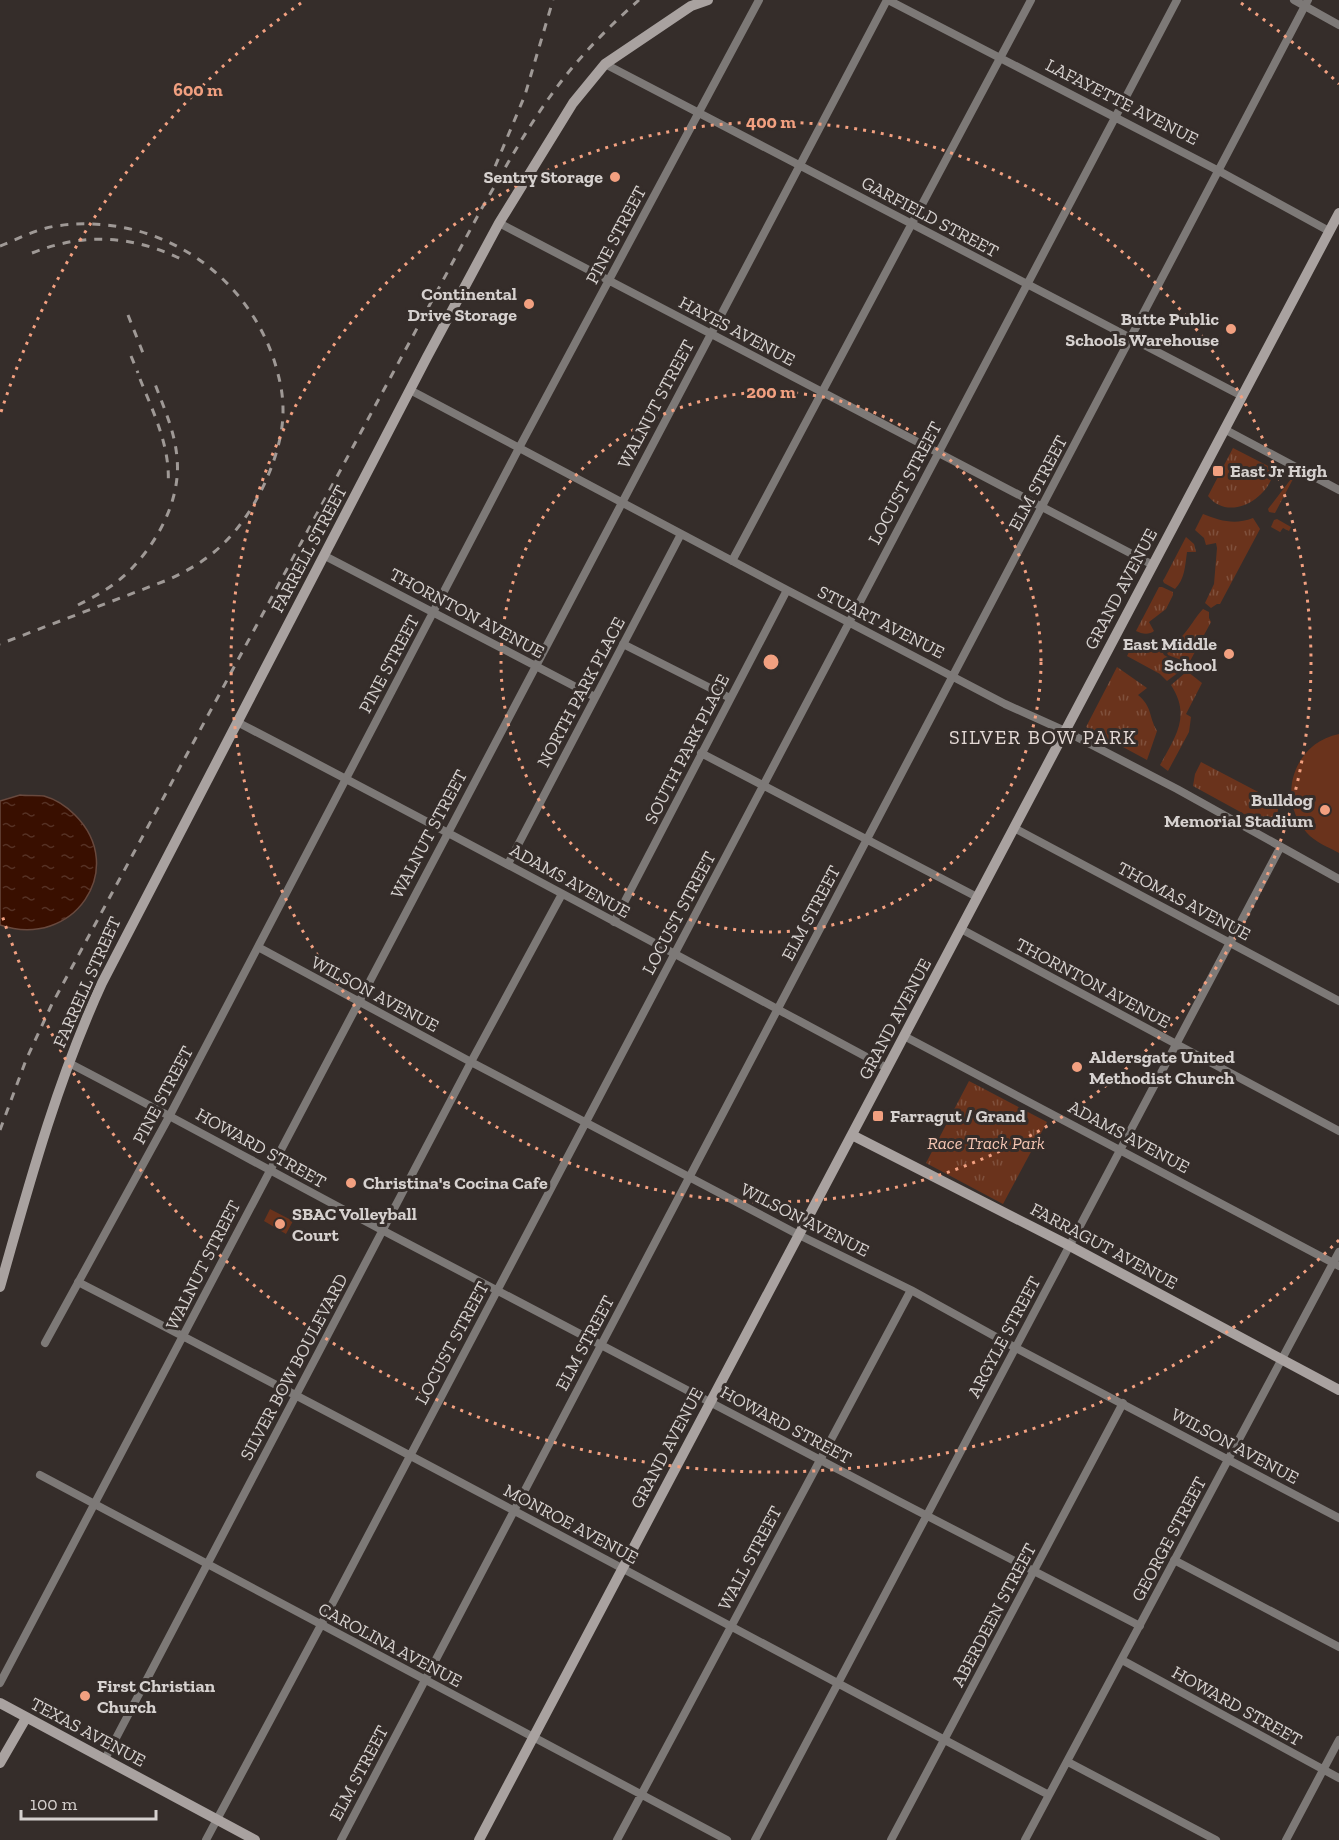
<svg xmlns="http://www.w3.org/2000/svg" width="1339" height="1840" font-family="'Zilla Slab',serif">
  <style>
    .grass { fill: url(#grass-tufts) }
    .pitch { fill: #6a331c }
    .water { fill: url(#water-ripples); stroke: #68493e; stroke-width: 1.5 }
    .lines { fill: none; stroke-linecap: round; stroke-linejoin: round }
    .street { stroke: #7d7977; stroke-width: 8 }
    .secondary { stroke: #a9a2a0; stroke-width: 10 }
    .rail { stroke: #9f9996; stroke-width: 3; stroke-dasharray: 8 8; stroke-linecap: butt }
    .ring { fill: none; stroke: #f2a080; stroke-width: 3; stroke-dasharray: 3 6 }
    .poi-dot { fill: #f2a080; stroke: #352d2a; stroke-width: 2 }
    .labels { text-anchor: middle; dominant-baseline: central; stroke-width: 6; stroke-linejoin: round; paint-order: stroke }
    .street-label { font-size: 18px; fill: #d6d1cf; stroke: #352d2a }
    .poi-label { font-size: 18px; font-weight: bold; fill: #d6d1cf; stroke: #352d2a; text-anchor: start }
    .park-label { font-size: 18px; font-style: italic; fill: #f4c5b3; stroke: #352d2a }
    .neighbourhood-label { font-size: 20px; letter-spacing: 1.5px; fill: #e5dad6; stroke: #352d2a }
    .centre { fill: #f2a080; stroke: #352d2a; stroke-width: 3 }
    .ring-label { font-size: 18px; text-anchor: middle; font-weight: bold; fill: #f2a080; stroke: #352d2a; stroke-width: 6; stroke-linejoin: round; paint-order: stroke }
  </style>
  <defs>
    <pattern id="grass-tufts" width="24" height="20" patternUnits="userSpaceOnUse" patternTransform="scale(1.5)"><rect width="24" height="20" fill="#6a331c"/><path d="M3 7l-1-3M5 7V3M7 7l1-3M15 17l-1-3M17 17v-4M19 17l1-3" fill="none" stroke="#7f503c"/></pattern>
    <pattern id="water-ripples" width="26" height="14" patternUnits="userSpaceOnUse" patternTransform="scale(1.5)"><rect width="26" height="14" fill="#390f00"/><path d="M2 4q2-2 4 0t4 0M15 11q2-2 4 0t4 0" fill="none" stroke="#553124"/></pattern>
  </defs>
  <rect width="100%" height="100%" fill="#352d2a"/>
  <path class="grass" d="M1233 448 1274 469C1271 498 1229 523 1208 496Z
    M1291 479H1293L1275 513 1269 512 1268 509Z
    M1203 514C1220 521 1235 525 1253 518L1260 529 1220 604H1217L1211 608 1205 603 1214 584 1217 548 1216 543 1206 545 1204 538 1195 530Z
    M1277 519 1291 527 1289 531 1283 528 1280 532 1271 527 1274 520Z
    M1186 537 1194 544 1196 552H1187C1185 566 1185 579 1175 589L1164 583 1163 581Z
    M1159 587H1162L1173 592V595L1166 609 1149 622 1154 631C1149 635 1142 634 1136 631Z
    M1203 609 1209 612V618L1211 622 1189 663 1168 655 1165 648C1184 641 1191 622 1203 609Z
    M1134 642 1143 645 1158 643 1164 655 1184 666 1183 669 1167 681 1160 674 1127 656Z
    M1117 667 1147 688 1138 695C1153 708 1148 715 1157 731L1147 760 1086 727Z
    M1188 672 1202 683 1186 714 1191 717 1189 732 1168 771 1160 765C1176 736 1191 716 1171 685L1185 673Z
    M1201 762 1279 803 1275 828 1268 824 1266 826 1193 786 1195 774Z
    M969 1081 1047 1122 1003 1204 926 1163Z"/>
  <path class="pitch" d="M1339 734V853C1328 847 1315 842 1307 833 1276 799 1293 743 1339 734Z
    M270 1209 293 1221 286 1234 264 1221Z"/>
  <path class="water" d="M20 795C28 796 36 795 44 796 55 799 67 807 75 815 129 869 73 950 0 925V801Z"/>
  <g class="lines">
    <path class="street" d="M888 0 1219 171 1329 231
      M1294 0 1339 25
      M605 64 1242 396
      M499 223 1153 565
      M410 390 787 590 1005 704 1065 731 1177 789 1339 879
      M1224 429 1339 490
      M325 556 595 697
      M732 561 1031 0
      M623 644 730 698
      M237 722C455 835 671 952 887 1068
      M701 753 977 897
      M1014 828 1339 1001
      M508 864 681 534
      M614 922 787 590
      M961 929 1339 1131
      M258 947 471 1062 799 1235 911 1290 1016 1348 1339 1518
      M904 1036 1339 1266
      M69 1063C173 1117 276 1174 380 1229 633 1363 886 1495 1140 1626
      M78 1282C404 1449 725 1625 1049 1795
      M45 1343 170 1115 519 448 759 0
      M40 1475 727 1840
      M1174 1560 1339 1647
      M1122 1660 1339 1778
      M0 1683 887 0
      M105 1759 471 1062 562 894
      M1068 1762 1216 1840
      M206 1840 321 1625 1177 0
      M341 1840 1308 0
      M617 1840 911 1290
      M755 1840C931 1510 1104 1178 1280 848
      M891 1840 1123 1403
      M1025 1840 1339 1252
      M1286 1840 1339 1740"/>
    <path class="secondary" d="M852 1135 1070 1246 1339 1390
      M0 1287C29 1184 57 1081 102 983L427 357 499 223 573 103 605 64 691 6 708 0
      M0 1703 255 1840
      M0 1763 26 1718
      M479 1840 1339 213"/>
    <path class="rail" d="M489 181 525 95 553 0
      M0 246C18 239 36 229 56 226 152 212 243 268 274 360 279 376 283 392 283 409 284 453 255 514 223 544 208 559 189 570 170 579L0 644
      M32 253C85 232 133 235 185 261
      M128 315 143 353
      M131 356 138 373
      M140 379C154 414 171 448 168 486
      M78 605C98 595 119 583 134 566 160 538 181 497 177 458 175 432 164 408 155 384
      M0 1130 26 1060 51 1006 482 208C504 170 524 133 549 98 575 61 606 29 639 0"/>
  </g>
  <g class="ring">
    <circle cx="771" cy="662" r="270"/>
    <circle cx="771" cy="662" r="540"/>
    <path d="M1339 1240A810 810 0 0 1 1 912M1 412A810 810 0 0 1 301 3M1241 3A810 810 0 0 1 1339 84"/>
  </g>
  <g class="poi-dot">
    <circle cx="615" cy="177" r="6"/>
    <circle cx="529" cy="304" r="6"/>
    <circle cx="1231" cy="329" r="6"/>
    <rect x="1212" y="465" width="12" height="12" rx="3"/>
    <circle cx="1229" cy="654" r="6"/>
    <circle cx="1325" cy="810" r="6"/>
    <circle cx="1077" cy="1067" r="6"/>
    <rect x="872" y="1110" width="12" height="12" rx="3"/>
    <circle cx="351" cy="1183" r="6"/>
    <circle cx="280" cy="1224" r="6"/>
    <circle cx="85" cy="1696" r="6"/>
  </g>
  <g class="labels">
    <g class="street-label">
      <text transform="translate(1122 102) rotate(27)">LAFAYETTE AVENUE</text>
      <text transform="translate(930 217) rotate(28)">GARFIELD STREET</text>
      <text transform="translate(616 235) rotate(-62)">PINE STREET</text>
      <text transform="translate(737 331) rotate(28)">HAYES AVENUE</text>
      <text transform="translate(656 404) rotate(-62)">WALNUT STREET</text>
      <text transform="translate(905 483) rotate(-62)">LOCUST STREET</text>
      <text transform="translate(1038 483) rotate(-62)">ELM STREET</text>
      <text transform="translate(309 549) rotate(-62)">FARRELL STREET</text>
      <text transform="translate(1121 589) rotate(-62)">GRAND AVENUE</text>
      <text transform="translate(467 613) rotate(28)">THORNTON AVENUE</text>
      <text transform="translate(881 622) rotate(27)">STUART AVENUE</text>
      <text transform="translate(389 664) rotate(-62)">PINE STREET</text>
      <text transform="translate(581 692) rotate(-62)">NORTH PARK PLACE</text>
      <text transform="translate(687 749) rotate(-63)">SOUTH PARK PLACE</text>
      <text transform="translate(429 834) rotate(-62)">WALNUT STREET</text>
      <text transform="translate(570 881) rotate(29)">ADAMS AVENUE</text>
      <text transform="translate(1184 901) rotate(28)">THOMAS AVENUE</text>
      <text transform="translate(679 913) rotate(-62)">LOCUST STREET</text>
      <text transform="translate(811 913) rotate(-62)">ELM STREET</text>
      <text transform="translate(87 982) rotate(-66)">FARRELL STREET</text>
      <text transform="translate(1093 983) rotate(28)">THORNTON AVENUE</text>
      <text transform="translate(375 994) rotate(28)">WILSON AVENUE</text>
      <text transform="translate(895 1019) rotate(-62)">GRAND AVENUE</text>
      <text transform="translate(163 1095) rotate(-62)">PINE STREET</text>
      <text transform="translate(1129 1137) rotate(28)">ADAMS AVENUE</text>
      <text transform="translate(261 1148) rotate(29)">HOWARD STREET</text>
      <text transform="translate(805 1220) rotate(27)">WILSON AVENUE</text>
      <text transform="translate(1104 1246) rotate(28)">FARRAGUT AVENUE</text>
      <text transform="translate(203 1265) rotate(-63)">WALNUT STREET</text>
      <text transform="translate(1004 1337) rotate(-62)">ARGYLE STREET</text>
      <text transform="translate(452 1343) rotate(-62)">LOCUST STREET</text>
      <text transform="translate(585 1343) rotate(-62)">ELM STREET</text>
      <text transform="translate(294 1367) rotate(-62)">SILVER BOW BOULEVARD</text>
      <text transform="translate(786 1425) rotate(28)">HOWARD STREET</text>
      <text transform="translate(1235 1446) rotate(28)">WILSON AVENUE</text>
      <text transform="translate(667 1448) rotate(-62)">GRAND AVENUE</text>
      <text transform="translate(571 1524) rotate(28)">MONROE AVENUE</text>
      <text transform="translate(1169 1539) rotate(-62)">GEORGE STREET</text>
      <text transform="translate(750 1558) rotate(-62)">WALL STREET</text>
      <text transform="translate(994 1615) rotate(-62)">ABERDEEN STREET</text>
      <text transform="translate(390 1645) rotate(28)">CAROLINA AVENUE</text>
      <text transform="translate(1237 1706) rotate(29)">HOWARD STREET</text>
      <text transform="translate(88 1732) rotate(28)">TEXAS AVENUE</text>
      <text transform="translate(359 1773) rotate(-62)">ELM STREET</text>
    </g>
    <g class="poi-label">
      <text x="603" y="177" text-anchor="end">Sentry Storage</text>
      <text x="517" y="294" text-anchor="end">Continental<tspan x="517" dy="21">Drive Storage</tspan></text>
      <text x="1219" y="319" text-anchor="end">Butte Public<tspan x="1219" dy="21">Schools Warehouse</tspan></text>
      <text x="1230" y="471">East Jr High</text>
      <text x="1217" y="644" text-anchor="end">East Middle<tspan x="1217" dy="21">School</tspan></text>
      <text x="1313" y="800" text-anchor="end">Bulldog<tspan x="1313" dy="21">Memorial Stadium</tspan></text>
      <text x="1089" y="1057">Aldersgate United<tspan x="1089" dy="21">Methodist Church</tspan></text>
      <text x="890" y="1116">Farragut / Grand</text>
      <text x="363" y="1183">Christina's Cocina Cafe</text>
      <text x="292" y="1214">SBAC Volleyball<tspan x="292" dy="21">Court</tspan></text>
      <text x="97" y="1686">First Christian<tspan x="97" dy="21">Church</tspan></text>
    </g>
    <g class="park-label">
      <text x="986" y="1143">Race Track Park</text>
    </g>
    <g class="neighbourhood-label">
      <text x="1043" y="737">SILVER BOW PARK</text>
    </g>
  </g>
  <circle cx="771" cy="662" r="9" class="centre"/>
  <g class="ring-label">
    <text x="198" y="96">600 m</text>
    <text x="771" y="128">400 m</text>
    <text x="771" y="398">200 m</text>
  </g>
  <path d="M21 1810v9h135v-9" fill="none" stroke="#d6d1cf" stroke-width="3"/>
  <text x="30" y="1810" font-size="18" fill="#d6d1cf" stroke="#352d2a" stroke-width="4.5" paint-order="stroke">100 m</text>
</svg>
